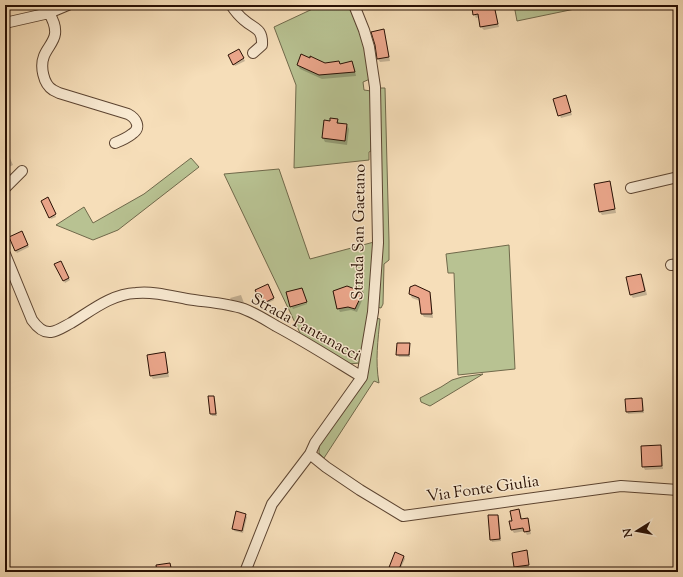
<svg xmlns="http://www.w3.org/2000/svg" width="683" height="577" font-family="'Sorts Mill Goudy',serif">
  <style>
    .green { fill: #b8c292; stroke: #70694b }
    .shadow { fill: #0003 }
    .building { fill: #eba68b; stroke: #291004 }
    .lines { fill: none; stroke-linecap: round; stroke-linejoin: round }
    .minor-casing { stroke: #5c4431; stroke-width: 12 }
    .minor { stroke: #f9ead2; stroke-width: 10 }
    .labels { text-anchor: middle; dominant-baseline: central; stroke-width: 3; stroke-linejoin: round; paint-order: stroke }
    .street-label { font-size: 16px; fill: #291004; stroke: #f9ead2 }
  </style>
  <rect width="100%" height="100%" fill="#f6deb9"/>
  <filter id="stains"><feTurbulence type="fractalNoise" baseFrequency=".005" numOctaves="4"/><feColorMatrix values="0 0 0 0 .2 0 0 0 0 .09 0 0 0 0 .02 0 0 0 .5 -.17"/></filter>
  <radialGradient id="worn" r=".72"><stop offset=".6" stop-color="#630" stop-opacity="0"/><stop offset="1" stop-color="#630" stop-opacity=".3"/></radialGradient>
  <path class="green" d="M321 5H340L341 9 349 6 364 44 370 79 363 82 364 90 371 91V151L369 152V160L294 168 296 85 274 27Z
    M514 5H594L517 21Z
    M378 88H385L389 241V260L384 264 383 304 381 308 377 307Z
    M191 158 199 167 118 230 93 240 56 225 84 207 93 223 144 194Z
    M279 169 310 259 374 242 369 311 361 363 347 364 301 335 224 174Z
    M509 245 515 369 458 375 454 273H448L446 254Z
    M376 318 380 319C378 340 375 361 379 383L374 381 324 458 319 453V446L367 377Z
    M483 374 430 406 421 402 420 398 441 387 452 380 462 377Z"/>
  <path class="shadow" d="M491 5H494L495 8 499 27 484 30 481 27 480 17 476 18 474 14Z
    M383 30 385 34 390 61 380 62 378 59Z
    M239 50 245 61 235 66 229 56Z
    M352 62 354 66 356 76 322 79 300 69 298 65H340Z
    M567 98 572 115 561 118 554 100Z
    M337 120 340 124 347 125 349 129 347 145 325 142 323 138 330 122Z
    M9 156 13 165 5 169V158Z
    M609 182 611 185 616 213 602 215 600 212 595 185Z
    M47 198 56 217 51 219 42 201Z
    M23 234 29 247 17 253 15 250Z
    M60 262 70 280 65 283 55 265Z
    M641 275 643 278 647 295 633 298 630 294Z
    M267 286 274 300 264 305 257 290Z
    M362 293 364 296 357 312 351 310 340 312 338 308Z
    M429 293 431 297 433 318 424 317 422 314 420 301 412 298 410 294Z
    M241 295 244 303 232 301 230 298Z
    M307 303V304L293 309 292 307Z
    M409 344 410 346V357H399L397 354Z
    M164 353 166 357 169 377 153 379 151 376Z
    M214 397 215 399 217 416H212L211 414Z
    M642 399 643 401 644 413 628 414 627 412 626 400Z
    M660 446 662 450 663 469 645 470 643 466Z
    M519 510 521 514 522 520 527 519 529 523 531 534 527 535 525 531 514 533 512 530 513 521Z
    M245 515 247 517 243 533 234 531 233 528Z
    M498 516 499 518 501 541 492 542 491 539Z
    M527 554 529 567 516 569 515 567Z
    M404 556 405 559 399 572H390L389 570Z"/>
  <path class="building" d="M486 5H494L498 24 480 27 478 14 473 15 472 8Z
    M384 29 389 57 377 59 375 45 371 32Z
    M239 49 244 58 233 65 228 55Z
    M301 54 310 58V56L325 63 339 61 340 64 352 61 355 72 319 75 297 65Z
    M566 95 571 112 558 116 553 99Z
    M330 118 338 119 337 123 347 124 345 141 322 138 324 120 330 121Z
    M610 181 615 209 599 212 594 184Z
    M48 197 56 214 49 218 41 201Z
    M22 231 28 245 15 251 9 237Z
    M61 261 69 278 63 281 54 264Z
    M641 274 645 291 630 295 626 277Z
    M268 284 274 298 262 304 255 290Z
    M415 285 430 292 432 314H421L419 298 409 294 410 287Z
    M347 286 363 292 355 309 348 307 337 309 333 291Z
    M302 288 307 302 290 307 286 292Z
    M397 343H410L409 355H396Z
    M165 352 168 373 150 376 147 355Z
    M208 396H214L216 414H210Z
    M642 398 643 411 626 412 625 399Z
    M661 445 662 466 642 467 641 446Z
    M519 509 521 519 528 518 530 531 524 532 523 528 511 530 509 521H512L510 511Z
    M236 511 246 514 242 531 232 529Z
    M488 515H498L500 539 490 540Z
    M527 550 529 565 514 567 512 553Z
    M395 552 404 556 398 572H392L388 570Z
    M170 563 172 572H157L156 565Z"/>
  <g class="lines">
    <defs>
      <path id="minor" d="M231 5C235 11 239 16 244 20 254 29 263 28 262 45L253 53
        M49 13C53 20 56 26 55 34 54 42 47 48 44 56 40 66 43 84 53 90 55 91 57 92 59 93L128 114C136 118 142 128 132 134 127 138 120 141 115 143
        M5 23 49 13 68 5
        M5 188 22 171
        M631 188 678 177
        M5 254 32 320C37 327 43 333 51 332 58 331 65 326 71 323 91 311 111 294 136 293 153 291 171 296 187 299 205 302 227 303 244 309 255 313 266 320 276 326 306 342 334 360 362 377
        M671 265 678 264
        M310 454 326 467 360 490 403 516 621 486 678 490
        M245 572 272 504 310 454 315 443 362 377 373 312 378 243 375 87 369 47 364 30 354 5"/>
    </defs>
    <use href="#minor" class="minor-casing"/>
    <use href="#minor" class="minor"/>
  </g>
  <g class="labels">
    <g class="street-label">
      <text transform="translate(360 232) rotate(-89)">Strada San Gaetano</text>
      <text transform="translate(305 328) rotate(29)">Strada Pantanacci</text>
      <text transform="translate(483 490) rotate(-8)">Via Fonte Giulia</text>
    </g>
  </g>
  <rect width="683" height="577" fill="none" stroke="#f6deb9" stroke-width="20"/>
  <rect x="6" y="6" width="671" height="565" fill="none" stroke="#291004" stroke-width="2"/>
  <rect x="10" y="10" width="663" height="557" fill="none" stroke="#291004"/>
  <g transform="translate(637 531) rotate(259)" stroke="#f9ead2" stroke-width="3" paint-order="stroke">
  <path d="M0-3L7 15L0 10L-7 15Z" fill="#291004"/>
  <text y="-6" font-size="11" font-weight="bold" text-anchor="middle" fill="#291004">N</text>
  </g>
  <rect width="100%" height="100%" filter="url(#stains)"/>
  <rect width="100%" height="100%" fill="url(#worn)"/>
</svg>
